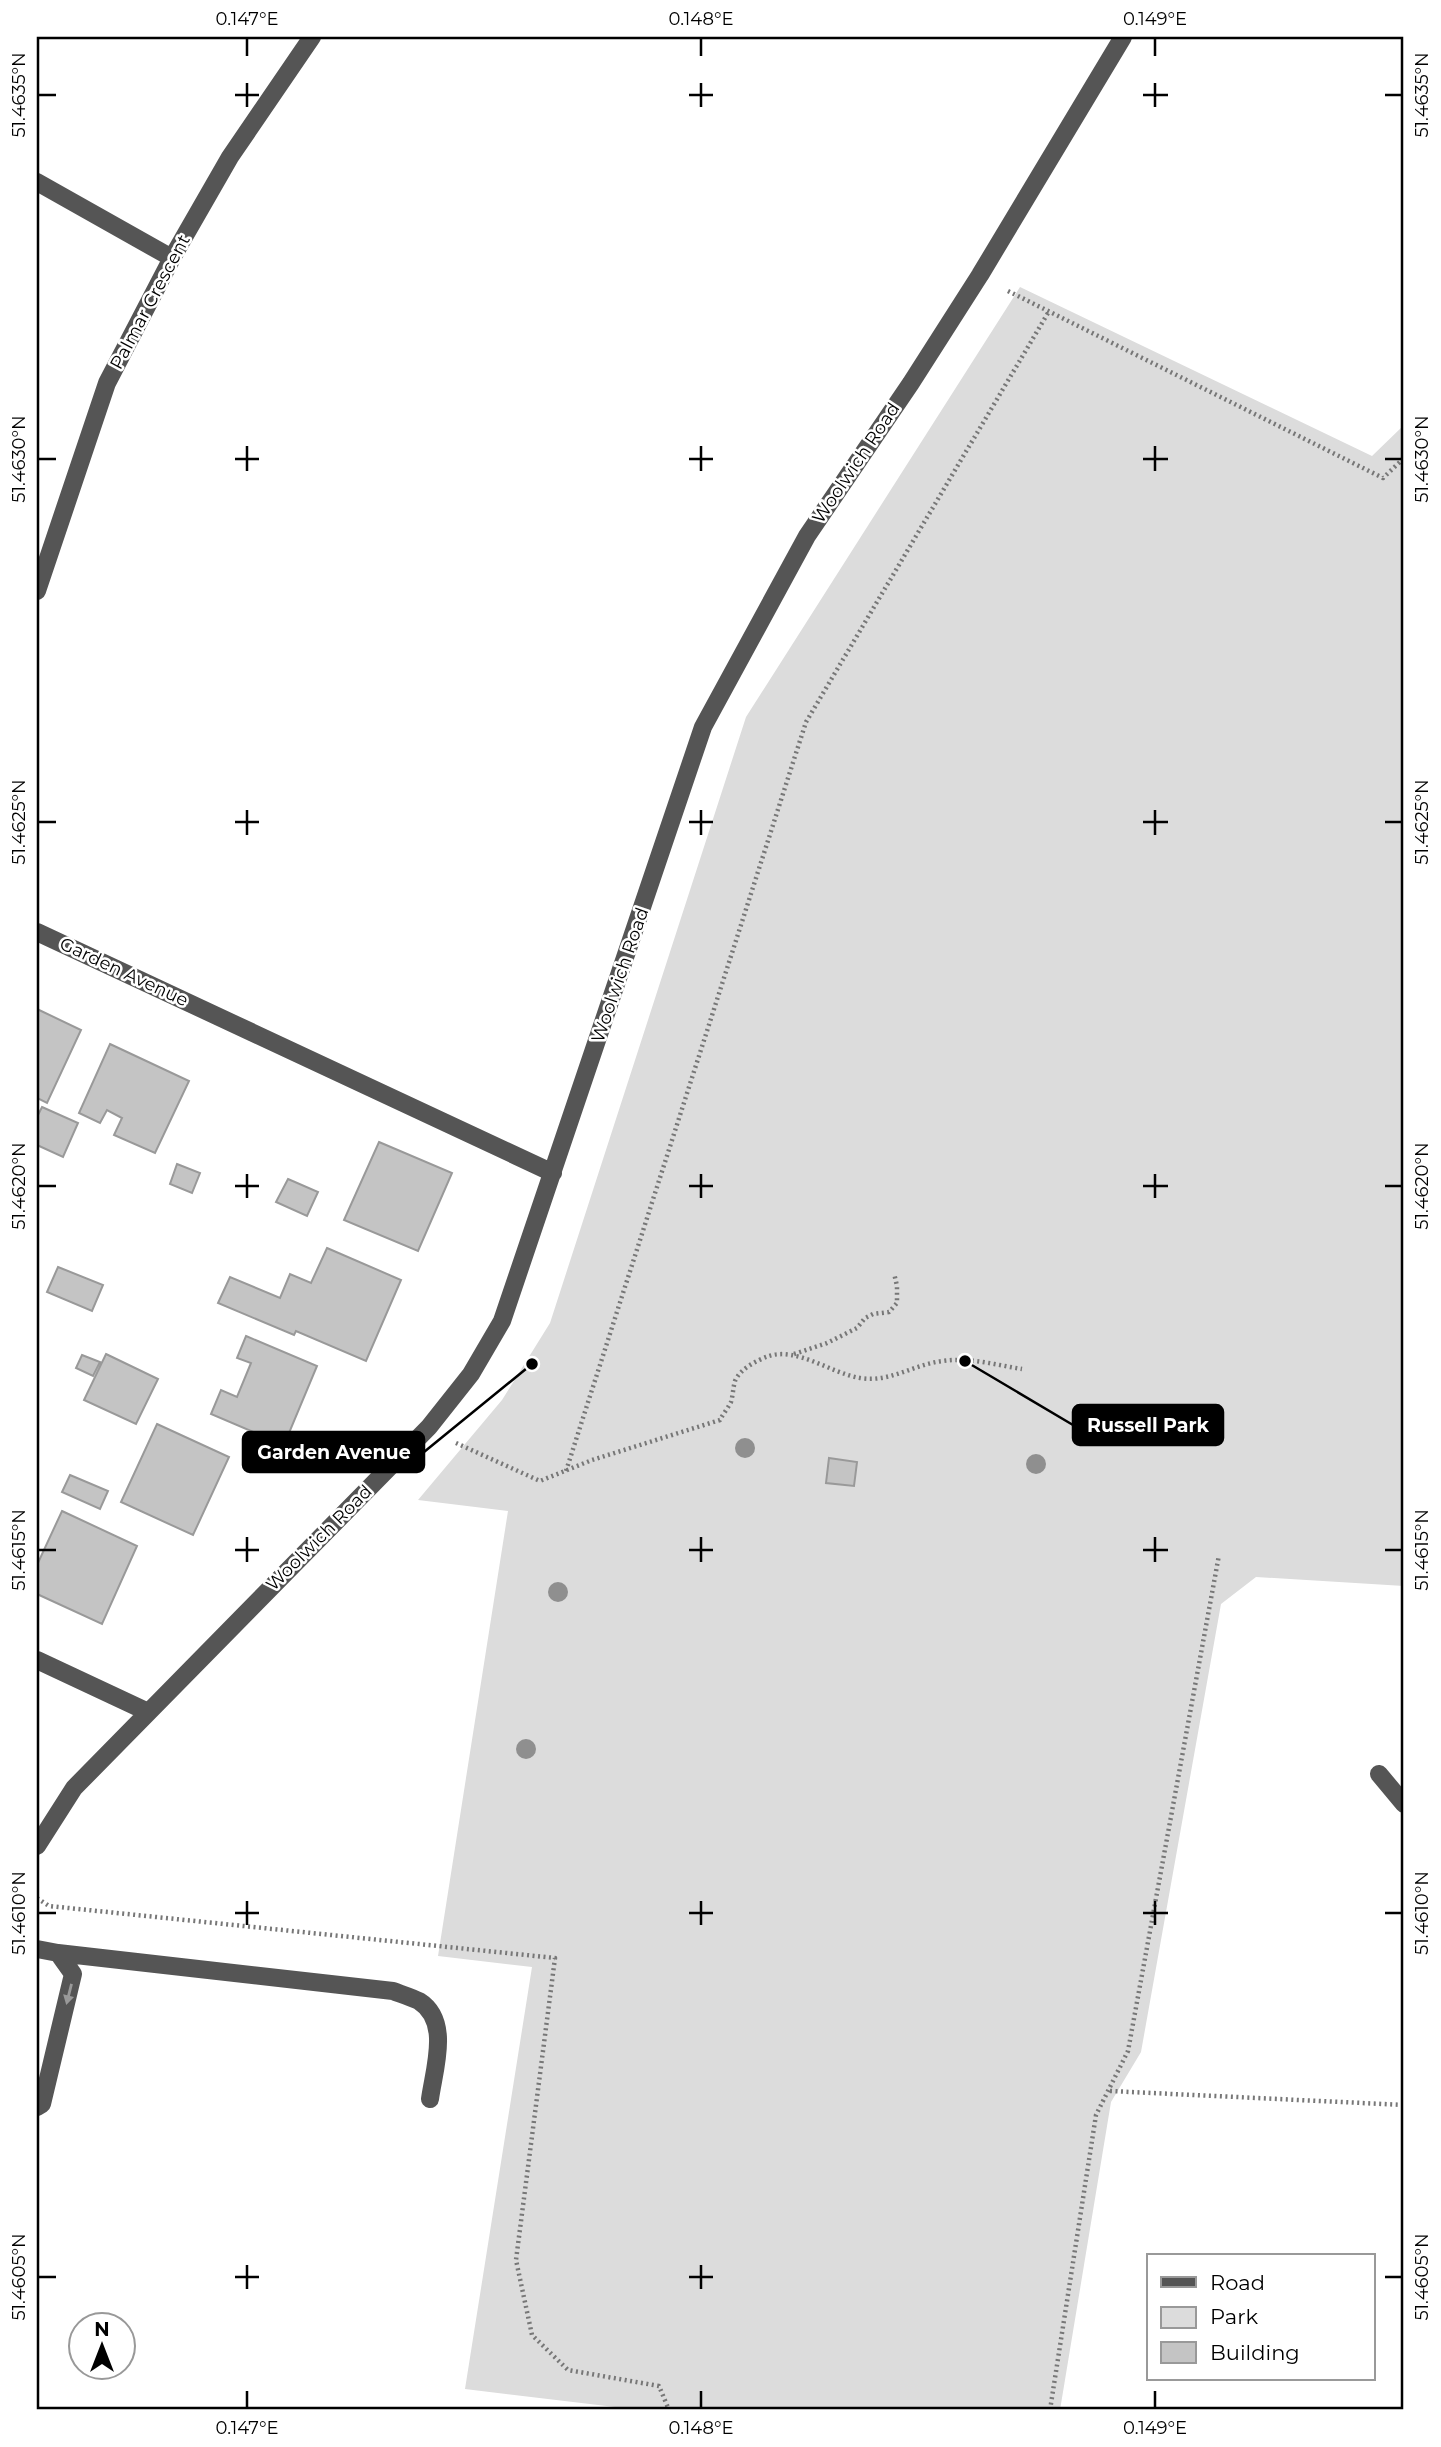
<svg xmlns="http://www.w3.org/2000/svg" width="1441" height="2447" font-family="Montserrat,sans-serif">
  <style>
    .green { fill: #dcdcdc }
    .building { fill: #c4c4c4; stroke: #999; stroke-width: 2 }
    .lines { fill: none; stroke-linecap: round; stroke-linejoin: round }
    .path { stroke: #777; stroke-width: 4.5; stroke-dasharray: 2 3.5; stroke-linecap: butt }
    .minor { stroke: #555; stroke-width: 18 }
    .tree { fill: #8f8f8f }
    .oneway { fill: #999 }
    .ticks { fill: none; stroke: #000; stroke-width: 2.5 }
    .labels { text-anchor: middle; dominant-baseline: central; stroke-width: 5; stroke-linejoin: round; paint-order: stroke }
    .street-label { font-size: 18px; fill: #000; stroke: #fff }
    .leader { fill: none; stroke: #000; stroke-width: 2.5 }
    .callout-dot { fill: #000; stroke: #fff; stroke-width: 2.5 }
    .callout { fill: #000; stroke: #000; stroke-width: 2.5 }
    .callout-label { font-size: 19px; text-anchor: middle; font-weight: bold; fill: #fff }
    .neatline { fill: none; stroke: #000; stroke-width: 2.5 }
    .ticks-label { font-size: 18px; text-anchor: middle; fill: #000 }
  </style>
  <rect width="100%" height="100%" fill="#fff"/>
  <path class="green" d="M1020 287 1372 456 1404 425V1586L1256 1577 1221 1604 1141 2052 1111 2102 1060 2410H640L465 2389 532 1967 438 1956 508 1511 418 1500 502 1400 550 1323 746 717Z"/>
  <path class="building" d="M37 1009 81 1030 47 1103 37 1098Z
    M110 1044 189 1081 155 1153 114 1135 122 1118 107 1110 100 1123 79 1113Z
    M42 1107 78 1123 63 1157 37 1145V1117Z
    M379 1142 452 1173 418 1251 344 1220Z
    M177 1164 200 1173 192 1193 170 1184Z
    M288 1179 318 1192 307 1216 276 1202Z
    M327 1248 401 1280 366 1361 296 1331 294 1335 218 1303 230 1277 280 1298 290 1274 311 1283Z
    M58 1267 103 1285 92 1311 47 1292Z
    M246 1336 317 1366 284 1445 211 1414 221 1390 237 1397 251 1363 237 1358Z
    M106 1354 158 1379 136 1424 84 1400Z
    M82 1355 100 1362 93 1376 76 1368Z
    M157 1424 229 1457 193 1535 121 1502Z
    M829 1458 857 1462 854 1486 826 1483Z
    M70 1475 108 1491 100 1509 62 1492Z
    M62 1511 137 1546 102 1624 37 1594V1565Z"/>
  <g class="lines">
    <path class="path" d="M1008 291 1383 478 1404 458
      M794 1354 827 1343 857 1328 865 1318 873 1314 889 1312 897 1303V1286L894 1273
      M456 1443 540 1481 592 1460 720 1420C723 1414 728 1408 731 1402 733 1395 733 1388 735 1381 740 1369 757 1360 769 1356 797 1347 831 1373 860 1378 890 1383 914 1364 943 1361 969 1357 996 1365 1022 1369
      M566 1471 806 722 1048 313
      M37 1898 49 1906 555 1958 516 2260 532 2335 568 2370 659 2386 669 2410
      M1110 2091 1404 2105
      M1050 2410 1096 2115 1128 2051 1219 1555"/>
    <path class="minor" d="M37 182 172 258
      M37 591 107 383 172 258 230 157 312 37
      M37 932 553 1173
      M37 1660 148 1712
      M1379 1774 1404 1804
      M37 1846 74 1788 429 1427 471 1374 502 1321 703 727 807 536 911 383 980 275 1123 37
      M37 1949 58 1953 73 1974 42 2104 37 2107
      M58 1953 393 1991C401 1994 411 1997 419 2001 451 2021 434 2069 430 2099"/>
  </g>
  <g class="tree">
    <circle cx="745" cy="1448" r="10"/>
    <circle cx="1036" cy="1464" r="10"/>
    <circle cx="558" cy="1592" r="10"/>
    <circle cx="526" cy="1749" r="10"/>
  </g>
  <defs><path id="oneway-solid" d="M-6-.8H1V-3.2L6.5 0L1 3.2V.8H-6Z" transform="scale(1.75)"/></defs>
  <use class="oneway" href="#oneway-solid" transform="translate(69 1994) rotate(104)"/>
  <path class="ticks" d="M247 38V56M701 38V56M1155 38V56M247 83V107M701 83V107M1155 83V107M38 95H56M235 95H259M689 95H713M1143 95H1168M1385 95H1402M247 446V471M701 446V471M1155 446V471M38 459H56M235 459H259M689 459H713M1143 459H1168M1385 459H1402M247 810V835M701 810V835M1155 810V835M38 822H56M235 822H259M689 822H713M1143 822H1168M1385 822H1402M247 1174V1198M701 1174V1198M1155 1174V1198M38 1186H56M235 1186H259M689 1186H713M1143 1186H1168M1385 1186H1402M247 1537V1562M701 1537V1562M1155 1537V1562M38 1550H56M235 1550H259M689 1550H713M1143 1550H1168M1385 1550H1402M247 1901V1925M701 1901V1925M1155 1901V1925M38 1913H56M235 1913H259M689 1913H713M1143 1913H1168M1385 1913H1402M247 2265V2289M701 2265V2289M38 2277H56M235 2277H259M689 2277H713M1385 2277H1402M247 2391V2408M701 2391V2408M1155 2391V2408"/>
  <g class="labels">
    <g class="street-label">
      <text transform="translate(150 302) rotate(-62)">Palmar Crescent</text>
      <text transform="translate(856 463) rotate(-56)">Woolwich Road</text>
      <text transform="translate(124 972) rotate(25)">Garden Avenue</text>
      <text transform="translate(620 975) rotate(-71)">Woolwich Road</text>
      <text transform="translate(319 1538) rotate(-45)">Woolwich Road</text>
    </g>
  </g>
  <path class="leader" d="M965 1361L1073 1425M532 1364L424 1452"/>
  <g class="callout-dot">
    <circle cx="965" cy="1361" r="7"/>
    <circle cx="532" cy="1364" r="7"/>
  </g>
  <g class="callout">
    <rect x="1073" y="1405" width="150" height="40" rx="7"/>
    <rect x="243" y="1432" width="181" height="40" rx="7"/>
  </g>
  <g class="callout-label">
    <text x="1148" y="1432">Russell Park</text>
    <text x="334" y="1459">Garden Avenue</text>
  </g>
  <rect width="1441" height="2447" fill="none" stroke="#ffffff" stroke-width="77"/>
  <rect x="1147" y="2254" width="228" height="126" fill="#ffffff" stroke="#999999" stroke-width="2"/>
  <rect x="1161" y="2277" width="35" height="10" fill="#555555" stroke="#999999" stroke-width="2"/>
  <text x="1210" y="2290" font-size="21" fill="#000000">Road</text>
  <rect x="1161" y="2307" width="35" height="21" fill="#dcdcdc" stroke="#999999" stroke-width="2"/>
  <text x="1210" y="2324" font-size="21" fill="#000000">Park</text>
  <rect x="1161" y="2342" width="35" height="21" fill="#c4c4c4" stroke="#999999" stroke-width="2"/>
  <text x="1210" y="2360" font-size="21" fill="#000000">Building</text>
  <g transform="translate(102 2346)"><circle r="33" fill="#ffffff" stroke="#999999" stroke-width="2"/>
  <path d="M0-5L12 26L0 18L-12 26Z" fill="#000000"/>
  <text y="-10" font-size="19" font-weight="bold" text-anchor="middle" fill="#000000">N</text>
  </g>
  <rect x="38" y="38" width="1364" height="2370" class="neatline"/>
  <g class="ticks-label">
    <text x="247" y="25">0.147°E</text>
    <text x="701" y="25">0.148°E</text>
    <text x="1155" y="25">0.149°E</text>
    <text transform="translate(19 95) rotate(-90)" y="6">51.4635°N</text>
    <text transform="translate(1422 95) rotate(-90)" y="6">51.4635°N</text>
    <text transform="translate(19 459) rotate(-90)" y="6">51.4630°N</text>
    <text transform="translate(1422 459) rotate(-90)" y="6">51.4630°N</text>
    <text transform="translate(19 822) rotate(-90)" y="6">51.4625°N</text>
    <text transform="translate(1422 822) rotate(-90)" y="6">51.4625°N</text>
    <text transform="translate(19 1186) rotate(-90)" y="6">51.4620°N</text>
    <text transform="translate(1422 1186) rotate(-90)" y="6">51.4620°N</text>
    <text transform="translate(19 1550) rotate(-90)" y="6">51.4615°N</text>
    <text transform="translate(1422 1550) rotate(-90)" y="6">51.4615°N</text>
    <text transform="translate(19 1913) rotate(-90)" y="6">51.4610°N</text>
    <text transform="translate(1422 1913) rotate(-90)" y="6">51.4610°N</text>
    <text transform="translate(19 2277) rotate(-90)" y="6">51.4605°N</text>
    <text transform="translate(1422 2277) rotate(-90)" y="6">51.4605°N</text>
    <text x="247" y="2434">0.147°E</text>
    <text x="701" y="2434">0.148°E</text>
    <text x="1155" y="2434">0.149°E</text>
  </g>
</svg>
